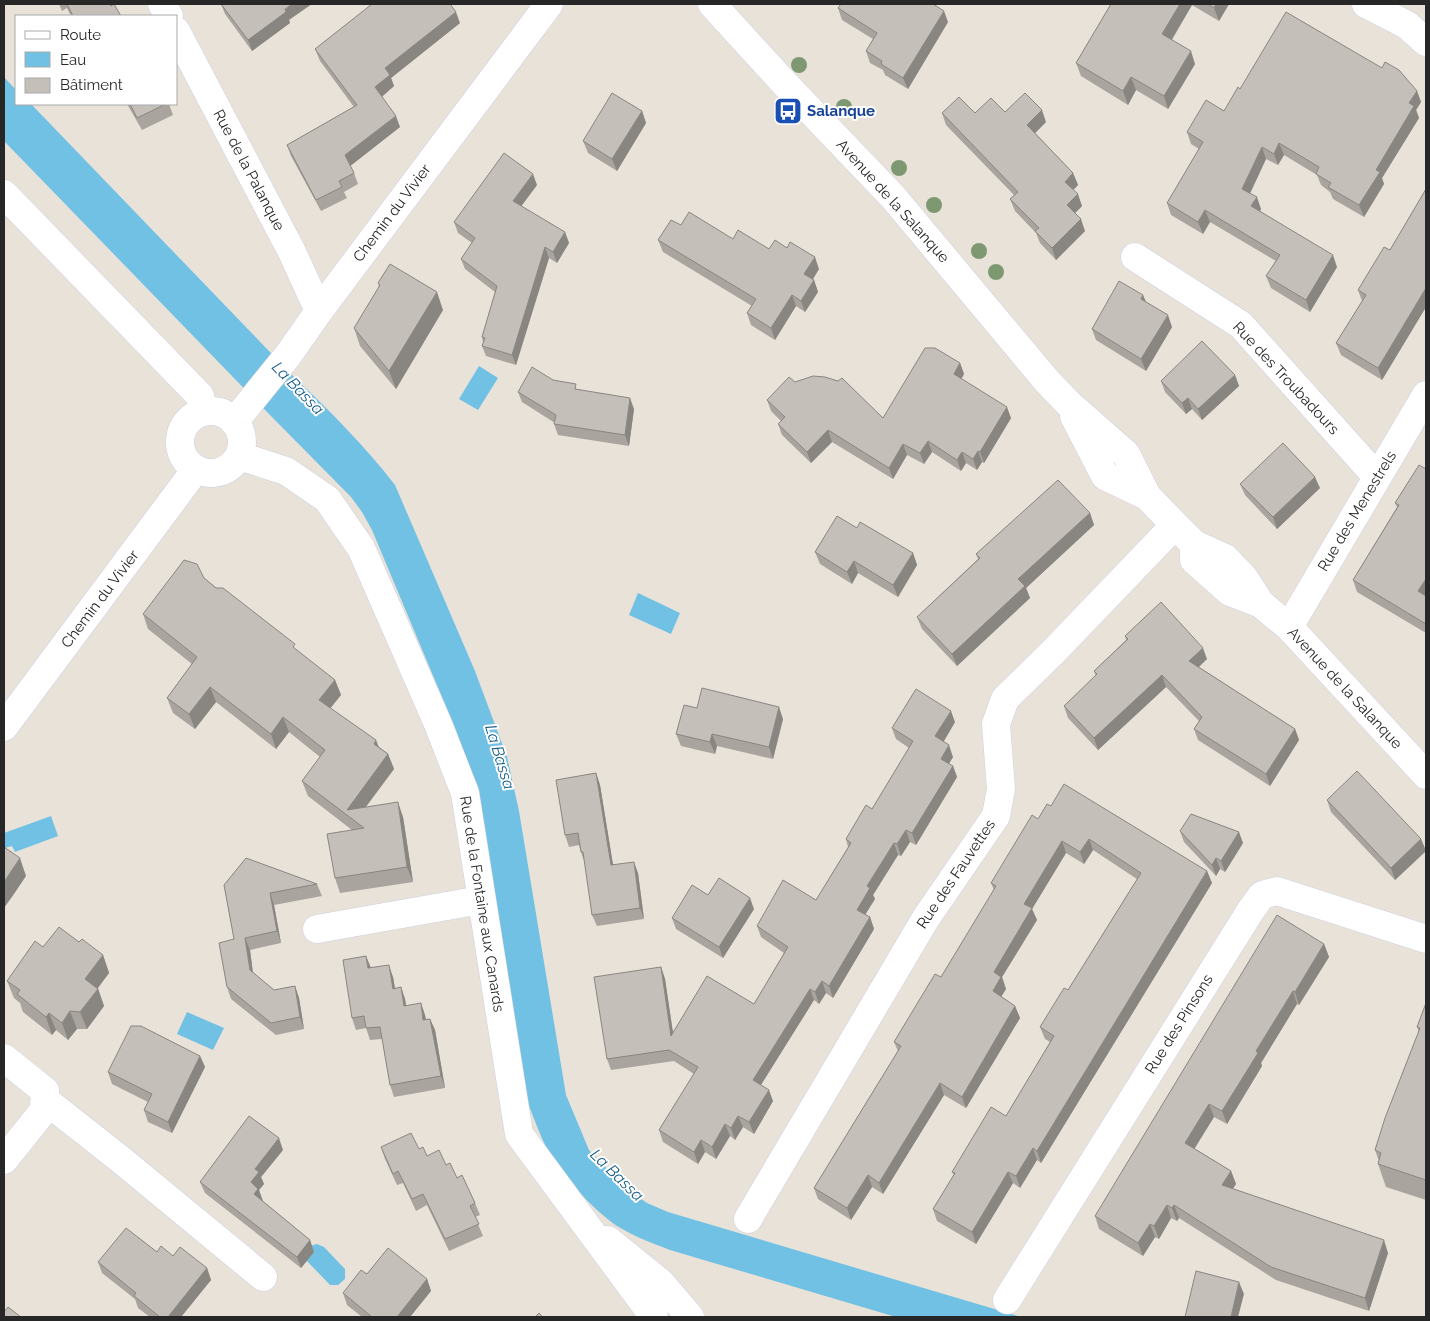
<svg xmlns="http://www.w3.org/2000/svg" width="1430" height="1321" font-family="Raleway,sans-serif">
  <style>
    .water { fill: #71c1e5 }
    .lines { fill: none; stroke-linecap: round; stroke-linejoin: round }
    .minor-casing { stroke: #ced0df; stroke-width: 29 }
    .minor { stroke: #fff; stroke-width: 28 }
    .tree { fill: #7e9972 }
    .wall { fill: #a9a49e }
    .shaded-wall { fill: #898681 }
    .building { fill: #c4bfb8; stroke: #898681 }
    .labels { text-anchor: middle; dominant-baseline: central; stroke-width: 4; stroke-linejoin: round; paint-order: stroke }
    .transit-label { font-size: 15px; font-weight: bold; fill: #164399; stroke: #fff; text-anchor: start }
    .street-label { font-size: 15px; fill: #272727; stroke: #fff }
    .water-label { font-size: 16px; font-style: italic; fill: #155d8c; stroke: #fff }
  </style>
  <rect width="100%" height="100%" fill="#e9e2d9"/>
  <path class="water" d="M4 77 16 90V104H31L33 106 294 377C330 411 365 446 395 485L475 671 507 757 519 811 566 1095 589 1150 627 1189 647 1203 668 1212 1021 1317H896L670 1250C652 1243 633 1236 617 1226 593 1210 561 1174 547 1149 540 1135 535 1121 529 1106L467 761 455 728 372 530 362 512 351 497 268 413 4 141Z
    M479 366 498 378 478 410 459 399Z
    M638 593 680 613 671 634 629 615Z
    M51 816 58 836 15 852 12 846 5 848 4 833Z
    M187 1012 224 1028 213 1050 177 1034Z
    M317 1244 324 1247 345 1269V1279L338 1285H330L306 1260 310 1246Z"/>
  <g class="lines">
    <defs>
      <path id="minor" d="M162 4 169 16
        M712 4 785 84 893 197 1046 380 1068 403 1126 454 1147 496 1175 525 1194 544 1225 558 1244 578 1261 604
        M1366 4 1407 25 1426 42
        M176 31 292 252 319 311
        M4 194 200 396 204 412
        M1135 257 1241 325 1377 477
        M180 442a31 31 0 1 1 62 0a31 31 0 1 1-62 0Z
        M1074 416 1105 476 1147 496
        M234 422 289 354 319 311 549 4
        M239 456 286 471 327 499 361 548 438 724 465 793 519 1134 654 1317
        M1194 544V560L1230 592 1261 604 1289 627 1426 775
        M1289 627 1426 395
        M4 727 196 469
        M317 929 481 900
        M4 1058 45 1091 44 1110 4 1160
        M45 1100 120 1159 263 1277
        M748 1219 926 918 996 816 1001 789 996 724 1005 699 1054 651 1175 525
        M608 1240 661 1283 690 1317
        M1007 1300 1251 910 1262 895 1277 891 1426 939"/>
    </defs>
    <use href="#minor" class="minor-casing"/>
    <use href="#minor" class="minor"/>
  </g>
  <g class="tree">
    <circle cx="799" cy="65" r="8"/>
    <circle cx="844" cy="107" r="8"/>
    <circle cx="899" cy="168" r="8"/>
    <circle cx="934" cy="205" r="8"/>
    <circle cx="979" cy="251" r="8"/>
    <circle cx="996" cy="272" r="8"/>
  </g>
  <path class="wall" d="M59 4H109L121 16H71L67 8 62 11Z
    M221 4 289 20 290 23 252 51 225 14Z
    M1111 4H1229L1219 21 1192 5 1172 40 1195 64 1168 109 1136 90 1128 105 1081 76 1076 63Z
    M838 8 948 22 908 89 885 75 883 70 870 63 866 51 873 39 842 20Z
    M460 23 391 78 394 86 382 97 400 127 350 166 354 173 358 184 344 192 347 198 321 211 291 156 287 145 354 107 320 61 315 49Z
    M1240 89 1417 91 1421 102 1416 110 1419 118 1382 178 1384 184 1364 217 1333 199 1330 192 1321 185 1317 175 1284 155 1278 165 1266 159 1250 193 1261 209 1260 211 1337 267 1310 312 1271 288 1266 276 1276 261 1210 222 1203 234 1171 215 1167 203 1199 149 1191 144 1187 132 1224 111Z
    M127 104H169L173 115 142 130Z
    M642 111 646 123 617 171 588 153 583 141Z
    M1005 112 1046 122 1035 133 1073 173 1078 185 1073 190 1082 206 1075 213 1085 231 1056 260 1040 243 1036 233 1015 211 1010 199 1014 195 946 125 942 113H975Z
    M537 185 521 206 565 232 569 243 557 263 549 258 516 365 486 356 482 346 483 342 482 337 495 292 465 269 461 259 472 243 458 233 454 222Z
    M1426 189V307L1382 380 1341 355 1336 343 1362 301 1358 290 1390 250Z
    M681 225 733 239 769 249 819 269 812 279 814 280 818 292 805 312 796 306 775 340 751 325 747 313 752 306 663 252 658 240Z
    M378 283 443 310 396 389 360 346 354 328 379 287Z
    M1143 295 1146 302 1172 327 1146 371 1096 340 1092 329Z
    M960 363 964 374 961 379 1011 418 984 463 982 462 977 470 966 463 961 471 932 452 924 464 907 455 893 479 832 442 811 463 782 435 778 424 781 421 771 411 767 400 795 382 883 418Z
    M1235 375 1239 386 1202 420 1192 409 1186 414 1165 392 1161 381Z
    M578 389 634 409 629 446 558 435 554 424 555 423 522 402 518 392Z
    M1426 469V633L1357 592 1353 580 1397 507 1395 503Z
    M1240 484 1320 488 1277 529 1245 495Z
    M1090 513 1094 525 1026 588 1030 598 957 666 922 629 917 617 978 559 976 554Z
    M857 528 913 553 917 565 898 597 858 573 852 584 820 564 815 552Z
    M204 578 335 680 341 695 330 708 388 754 394 769 366 807 403 817 413 882 340 893 335 878 352 830 308 796 302 781 320 757 289 732 276 749 216 702 195 729 173 713 167 698 192 664 148 629 143 614Z
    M1125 636 1207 659 1199 667 1295 729 1299 740 1270 786 1198 740 1194 729 1199 721 1166 687 1098 750 1068 718 1064 706 1096 676 1094 671 1126 640Z
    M783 719 773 759 717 746 715 754 681 746 676 734Z
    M955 722 943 742 953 757 949 764 953 766 957 777 916 845 910 842 901 856 898 855 873 895 875 899 865 915 870 917 874 929 833 998 826 993 819 1004 814 1000 761 1085 773 1101 754 1134 743 1127 735 1140 730 1136 716 1159 705 1152 698 1164 663 1142 659 1130 694 1074 674 1061 611 1070 607 1059 661 967 665 979 673 1032 754 1004 784 953 761 937 757 926 816 900 848 847 846 839 872 809 909 748 896 739 892 728Z
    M596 773 600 785 613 865 638 873 644 919 597 926 592 915 585 864 581 852 579 845 569 847 565 835Z
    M1327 800 1421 839 1426 851 1395 880 1331 812Z
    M1051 806 1207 871 1212 883 1041 1163 1037 1160 1020 1188 1013 1183 976 1244 937 1221 933 1209 954 1175 952 1172 1006 1116 1050 1042 1045 1039 1040 1027 1068 990 1137 879 1093 850 1084 864 1066 853 1032 909 1037 920 1002 977 1006 989 1001 997 1015 1006 1020 1018 966 1108 944 1095 883 1194 872 1187 851 1220 818 1199 814 1188 898 1051 894 1042 941 977 994 890 991 883 1038 819Z
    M1180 831 1243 843 1225 872 1220 869 1216 876 1184 842Z
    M317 884 322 896 274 905 281 943 250 950 253 973 274 990 295 986 299 998 304 1029 276 1035 231 999 227 987 234 939 224 885Z
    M708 895 754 909 723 958 676 929 672 918Z
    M79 942 103 955 109 973 98 988 104 1006 87 1029H77L68 1040 56 1030 52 1035 23 1012 20 1003 14 998 7 981Z
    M1324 944 1329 957 1299 1005 1297 1004 1261 1063 1262 1066 1227 1124 1214 1117 1194 1148 1231 1171 1236 1184 1232 1189 1388 1253 1369 1311 1276 1280 1179 1218 1177 1221 1171 1218 1159 1239 1155 1237 1143 1256 1099 1229 1095 1216Z
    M366 956 370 967 393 977 395 988 401 987 405 999 406 1006 421 1003 426 1019H430L435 1030 445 1088 394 1097 390 1085 382 1039 370 1040 366 1028 356 1030 352 1018Z
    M1426 1003V1200L1386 1187 1378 1164 1379 1161 1375 1150 1419 1032 1417 1027Z
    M200 1056 205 1067 172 1133 148 1122 144 1110 148 1102 112 1084 108 1072Z
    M381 1147 419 1149 427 1156 446 1165 475 1203 480 1215 475 1217 483 1236 449 1251 427 1205 416 1211 403 1183 397 1185 385 1159Z
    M283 1150 261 1177 264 1184 259 1190 262 1201 310 1240 314 1252 301 1268 205 1193 200 1182Z
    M157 1252 173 1256 207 1268 211 1280 181 1317H150L138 1308 135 1299 102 1273 98 1262Z
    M367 1274 427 1279 431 1291 410 1317H362L347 1305 343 1293Z"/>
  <path class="shaded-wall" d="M292 4H312L289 20 290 23 252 51 248 40Z
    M1180 4H1191L1192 5 1167 47 1162 34Z
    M1216 4H1229L1219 21 1214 8Z
    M944 11 948 22 908 89 903 78Z
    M456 12 460 23 391 78 394 86 379 99 375 87 385 68Z
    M1191 51 1195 64 1168 109 1164 96Z
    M1131 77 1136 90 1128 105 1123 91Z
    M1417 91 1421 102 1416 110 1419 118 1382 178 1384 184 1364 217 1359 205 1409 103Z
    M1042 110 1046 122 1031 137 1027 125Z
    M642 111 646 123 617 171 612 159Z
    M396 116 400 127 349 167 345 155Z
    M1279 143 1284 155 1278 165 1274 154Z
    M1262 147 1266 159 1247 200 1242 189Z
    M1073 173 1078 185 1069 194 1065 182Z
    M533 174 537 185 517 212 513 201Z
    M1078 194 1082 206 1071 217 1067 205Z
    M1257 197 1261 209 1256 218 1251 206Z
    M1205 210 1210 222 1203 234 1198 222Z
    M1081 219 1085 231 1056 260 1052 248Z
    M565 232 569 243 557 263 553 252Z
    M545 247 549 258 516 365 512 355Z
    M1333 255 1337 267 1310 312 1306 300Z
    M815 257 819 269 809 286 804 274Z
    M814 280 818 292 805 312 801 301Z
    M1426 288V307L1382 380 1378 368Z
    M437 292 443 310 396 389 389 371Z
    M792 295 796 306 775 340 771 328Z
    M1143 295 1148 307 1141 299Z
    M1168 315 1172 327 1146 371 1141 359Z
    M960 363 964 374 958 385 954 374Z
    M1235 375 1239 386 1202 420 1198 409Z
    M630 398 634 409 629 446 625 435Z
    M1188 398 1192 409 1186 414 1182 403Z
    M1007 407 1011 418 984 463 980 452Z
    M828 430 832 442 811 463 807 452Z
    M928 441 932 452 924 464 920 453Z
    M903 444 907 455 893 479 889 468Z
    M978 451 982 462 977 470 973 459Z
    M962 452 966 463 961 471 957 460Z
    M1315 477 1320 488 1277 529 1273 517Z
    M1090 513 1094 525 1026 588 1030 598 957 666 952 654 1018 579Z
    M913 553 917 565 898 597 893 585Z
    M854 561 858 573 852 584 847 572Z
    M1426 579V597L1418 591Z
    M1203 648 1207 659 1193 672 1189 661Z
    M1162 675 1166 687 1098 750 1094 738Z
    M335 680 341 695 325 715 319 700Z
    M210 687 216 702 195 729 189 714Z
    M779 707 783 719 773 759 769 747Z
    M951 711 955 722 940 748 935 736Z
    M283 717 289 732 276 749 271 734Z
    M1295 729 1299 740 1270 786 1266 774Z
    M712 734 717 746 715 754 710 742Z
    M376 740 382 755 374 744Z
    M949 745 953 757 945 770 941 759Z
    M388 754 394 769 355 821 347 810Z
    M953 766 957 777 916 845 912 833Z
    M596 773 600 785 615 877 611 865Z
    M398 802 403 817 413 882 407 867Z
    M906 830 910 842 901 856 897 844Z
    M1239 832 1243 843 1225 872 1221 861Z
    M1089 839 1093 850 1084 864 1080 852Z
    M1421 839 1426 851 1395 880 1391 868Z
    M1062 841 1066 853 1032 909 1037 920 1002 977 1006 989 997 1003 993 991 994 972 1024 904Z
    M894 843 898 855 873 895 875 899 861 921 857 910 867 886Z
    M20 858 26 876 14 894 4 908V882Z
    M1216 858 1220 869 1216 876 1212 865Z
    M634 862 638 873 644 919 640 908Z
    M1207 871 1212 883 1041 1163 1037 1151Z
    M270 893 274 905 281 943 277 931Z
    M750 898 754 909 723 958 719 947Z
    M870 917 874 929 833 998 829 986Z
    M245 938 250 950 254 982 250 970Z
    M1324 944 1329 957 1299 1005 1295 992Z
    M103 955 109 973 91 997 85 979Z
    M366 956 371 968H368Z
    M389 965 393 977 397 1001 393 989Z
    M661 967 665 979 675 1047 671 1036Z
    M822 981 826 993 819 1004 815 992Z
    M295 986 299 998 304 1029 300 1017Z
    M401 987 405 999 408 1018 404 1006Z
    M98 989 104 1006 87 1029 80 1012Z
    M810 989 814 1000 757 1091 753 1080Z
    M1293 991 1297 1004 1261 1063 1262 1066 1227 1124 1222 1111 1256 1051Z
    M421 1003 425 1015 428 1031 423 1020Z
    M1015 1006 1020 1018 966 1108 962 1097Z
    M70 1011 77 1029 68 1040 62 1023Z
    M49 1013 56 1030 52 1035 46 1017Z
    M430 1019 435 1030 445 1088 441 1076Z
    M200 1056 205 1067 172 1133 168 1122Z
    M940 1083 944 1095 883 1194 879 1183Z
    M769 1090 773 1101 754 1134 749 1122Z
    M1209 1104 1214 1117 1190 1156 1185 1143Z
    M738 1116 743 1127 735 1140 731 1128Z
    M725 1124 730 1136 716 1159 712 1147Z
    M279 1138 283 1150 261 1177 264 1184 259 1190 263 1201 258 1205 251 1182 255 1169Z
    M701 1140 705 1152 698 1164 694 1152Z
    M1033 1148 1037 1160 1020 1188 1016 1176Z
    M1231 1171 1236 1184 1227 1198 1222 1185Z
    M1008 1172 1013 1183 976 1244 972 1232Z
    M868 1175 872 1187 851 1220 847 1208Z
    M1167 1205 1171 1218 1159 1239 1154 1226Z
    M1174 1205 1179 1218 1177 1221 1172 1208Z
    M1150 1224 1155 1237 1143 1256 1138 1243Z
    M310 1240 314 1252 301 1268 297 1257Z
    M1384 1240 1388 1253 1369 1311 1365 1298Z
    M207 1268 211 1280 181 1317H168Z
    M427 1279 431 1291 410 1317H397Z
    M1239 1282 1244 1294 1238 1317H1231Z"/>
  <path class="building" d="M67 4H109L111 6 114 4 121 16H73Z
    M221 4H292L285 9 286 12 248 40Z
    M372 4H450L456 12 385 68 390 75 375 87 396 116 345 155 354 173 339 181 342 187 316 200 287 145 357 105 315 49Z
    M841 4H933L944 11 903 78 881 64 882 61 866 51 877 33 838 8Z
    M1111 4H1180L1162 34 1191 51 1164 96 1131 77 1123 91 1076 63Z
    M1208 4H1216L1214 8Z
    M1286 12 1382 68 1385 62 1399 70 1417 91 1409 103 1414 106 1376 170 1380 172 1359 205 1328 187 1331 183 1316 174 1319 167 1279 143 1274 154 1262 147 1242 189 1257 197 1251 206 1333 255 1306 300 1266 276 1280 255 1205 210 1198 222 1167 203 1203 142 1187 132 1206 100 1224 111 1238 87 1240 89Z
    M612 93 642 111 612 159 583 141Z
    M1025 93 1042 110 1027 125 1073 173 1065 182 1078 194 1067 205 1081 219 1052 248 1035 231 1039 228 1010 199 1018 192 942 113 959 97 975 113 991 98 1005 112Z
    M130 104H166L137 118Z
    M504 153 533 174 513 201 565 232 553 252 545 247 512 355 482 346 485 338 482 337 497 286 461 259 475 238 454 222Z
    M1426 189V288L1378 368 1336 343 1366 295 1358 290 1384 247 1390 250Z
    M689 212 733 239 738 230 769 249 775 240 787 248 790 242 815 257 804 274 814 280 801 301 792 295 771 328 747 313 756 299 658 240 671 220 681 225Z
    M390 264 437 292 389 371 354 328 380 285 378 283Z
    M1119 281 1143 295 1141 299 1168 315 1141 359 1092 329Z
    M1202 341 1235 375 1198 409 1188 398 1182 403 1161 381Z
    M925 348H935L960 363 954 374 1007 407 980 452 978 451 973 459 962 452 957 460 928 441 920 453 903 444 889 468 828 430 807 452 778 424 785 417 767 400 789 377 795 382 813 376 825 377 838 381 842 378 883 418Z
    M532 367 553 380 576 384 575 389 630 398 625 435 554 424 556 415 518 392Z
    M1283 443 1315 477 1273 517 1240 484Z
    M1419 465 1426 469V579L1418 591 1426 596V624L1353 580 1399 505 1395 503Z
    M1058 480 1090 513 1018 579 1025 586 952 654 917 617 980 558 976 554Z
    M837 516 857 528 860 522 913 553 893 585 854 561 847 572 815 552Z
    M184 560 197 564 204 578 216 588H223L295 644 293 647 335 680 319 700 376 740 374 744 388 754 347 810 398 802 407 867 335 878 327 834 364 828 302 781 325 750 283 717 271 734 210 687 189 714 167 698 197 657 143 614Z
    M1161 602 1203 648 1189 661 1295 729 1266 774 1194 729 1202 717 1162 675 1094 738 1064 706 1097 674 1094 671 1128 639 1125 636Z
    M702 688 779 707 769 747 712 734 710 742 676 734 684 705 697 708Z
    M916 689 951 711 935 736 949 745 941 759 953 766 912 833 906 830 897 844 894 843 867 886 870 888 857 910 870 917 829 986 822 981 815 992 810 989 753 1080 769 1090 749 1122 738 1116 731 1128 725 1124 712 1147 701 1140 694 1152 659 1130 698 1067 669 1050 607 1059 594 977 661 967 671 1036 707 976 754 1004 788 947 757 926 783 880 816 900 851 843 846 839 866 805 872 809 913 741 892 728Z
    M1357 771 1421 839 1391 868 1327 800Z
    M596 773 611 865 634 862 640 908 592 915 583 852H581L578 833 565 835 556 780Z
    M1064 784 1207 871 1037 1151 1033 1148 1016 1176 1008 1172 972 1232 933 1209 955 1173 952 1172 991 1107 1006 1116 1054 1036 1040 1027 1064 988 1068 990 1141 873 1089 839 1080 852 1062 841 1024 904 1032 908 994 972 1001 977 993 991 1015 1006 962 1097 940 1083 879 1183 868 1175 847 1208 814 1188 901 1046 894 1042 903 1027 935 974 941 977 996 886 991 883 1032 815 1038 819 1047 804 1051 806Z
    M1191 814 1239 832 1221 861 1216 858 1212 865 1180 831Z
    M4 847 20 858 4 882Z
    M246 858 317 884 270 893 277 931 245 938 250 970 274 990 295 986 300 1017 271 1023 227 987 219 943 234 939 224 885Z
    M719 878 750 898 719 947 672 918 692 885 708 895Z
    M1277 915 1324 944 1295 992 1293 991 1256 1051 1258 1053 1222 1111 1209 1104 1185 1143 1231 1171 1222 1185 1384 1240 1365 1298 1271 1267 1174 1205 1172 1208 1167 1205 1154 1226 1150 1224 1138 1243 1095 1216Z
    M59 927 79 942 82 939 103 955 85 979 98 989 80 1012 70 1011 62 1023 49 1013 46 1017 17 994 20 990 7 981 35 941 43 947Z
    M366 956 368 968 389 965 393 989 401 987 404 1006 421 1003 423 1020 430 1019 441 1076 390 1085 380 1027 366 1028 364 1016 352 1018 343 960Z
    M1426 1003V1180L1378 1164 1381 1153 1375 1150 1385 1118 1420 1028 1417 1027Z
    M131 1026H141L200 1056 168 1122 144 1110 152 1094 108 1072Z
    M249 1116 279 1138 255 1169 259 1172 251 1182 258 1189 254 1194 310 1240 297 1257 200 1182Z
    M411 1133 419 1149 423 1147 427 1156 439 1150 446 1165 450 1163 457 1178 462 1175 475 1203 470 1206 479 1224 445 1239 423 1194 412 1199 398 1171 393 1174 381 1147Z
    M126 1228 157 1252 161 1246 173 1256 180 1247 207 1268 168 1317H160L134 1296 136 1293 98 1262Z
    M388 1248 427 1279 397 1317H372L343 1293 361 1270 367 1274Z
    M1196 1271 1239 1282 1231 1317H1185Z
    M8 1307 21 1317H4V1312Z
    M539 1313 543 1317H535Z"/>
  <defs>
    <symbol id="bus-square" viewBox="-11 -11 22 22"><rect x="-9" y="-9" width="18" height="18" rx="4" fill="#1a4fb4" stroke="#fff"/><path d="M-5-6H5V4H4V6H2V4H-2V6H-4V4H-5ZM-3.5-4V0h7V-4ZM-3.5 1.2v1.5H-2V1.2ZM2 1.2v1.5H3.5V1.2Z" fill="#fff"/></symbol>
  </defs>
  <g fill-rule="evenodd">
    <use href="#bus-square" x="772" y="95" width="32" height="32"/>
  </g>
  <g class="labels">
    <g class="transit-label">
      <text x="807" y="111">Salanque</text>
    </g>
    <g class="street-label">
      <text transform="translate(249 170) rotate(62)">Rue de la Palanque</text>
      <text transform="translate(893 201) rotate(48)">Avenue de la Salanque</text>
      <text transform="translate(392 213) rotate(-53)">Chemin du Vivier</text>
      <text transform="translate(1286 378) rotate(47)">Rue des Troubadours</text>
      <text transform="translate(1357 511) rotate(-59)">Rue des Menestrels</text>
      <text transform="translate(100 599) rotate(-53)">Chemin du Vivier</text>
      <text transform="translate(1345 688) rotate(47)">Avenue de la Salanque</text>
      <text transform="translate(956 874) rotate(-56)">Rue des Fauvettes</text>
      <text transform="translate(482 904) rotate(81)">Rue de la Fontaine aux Canards</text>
      <text transform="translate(1179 1024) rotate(-58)">Rue des Pinsons</text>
    </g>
    <g class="water-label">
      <text transform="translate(298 388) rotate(46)">La Bassa</text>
      <text transform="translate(500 757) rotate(73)">La Bassa</text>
      <text transform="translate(617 1175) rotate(44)">La Bassa</text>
    </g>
  </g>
  <rect width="1430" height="1321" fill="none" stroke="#272727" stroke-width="10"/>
  <rect x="15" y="15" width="162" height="90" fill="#ffffff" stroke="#a9a9a9"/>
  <rect x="25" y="31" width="25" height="8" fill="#ffffff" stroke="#a9a9a9"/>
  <text x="60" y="40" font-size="15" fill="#272727">Route</text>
  <rect x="25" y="52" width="25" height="15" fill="#71c1e5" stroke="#a9a9a9"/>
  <text x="60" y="65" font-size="15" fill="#272727">Eau</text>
  <rect x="25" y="78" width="25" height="15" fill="#c4bfb8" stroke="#a9a9a9"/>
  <text x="60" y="90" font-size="15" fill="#272727">Bâtiment</text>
</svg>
